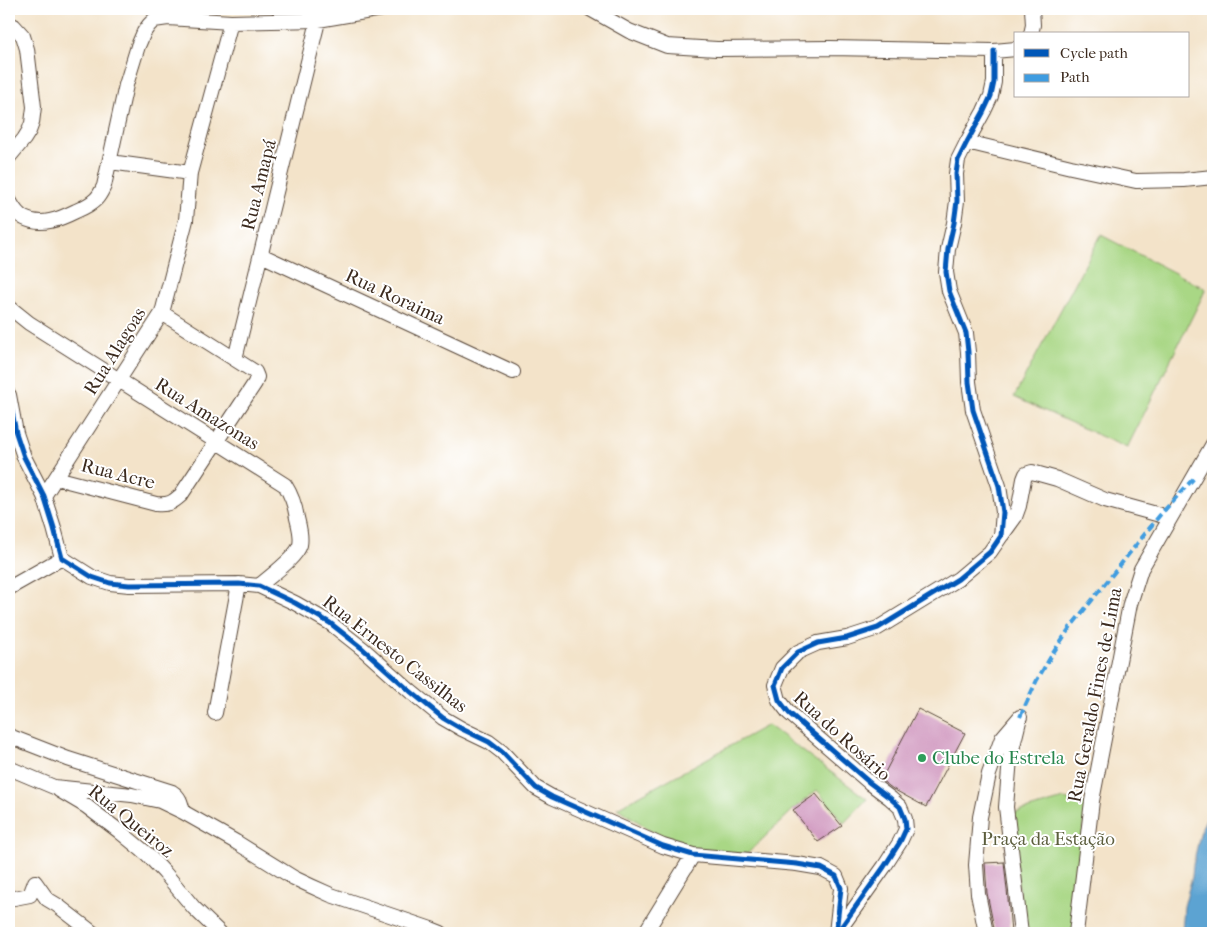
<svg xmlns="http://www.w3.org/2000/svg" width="1222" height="942" font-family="'IM FELL French Canon',serif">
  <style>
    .green { fill: #a9d785; stroke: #728052 }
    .water { fill: #5ca3d2; stroke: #4c6678 }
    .building { fill: #cf94bd }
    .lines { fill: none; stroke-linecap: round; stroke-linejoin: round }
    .minor-casing { stroke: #574638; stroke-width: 16 }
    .minor { stroke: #fff; stroke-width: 14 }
    .quiet { stroke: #3f9ce0; stroke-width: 4; stroke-dasharray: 8 4; stroke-linecap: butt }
    .cycleway-casing { stroke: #fff; stroke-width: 8 }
    .cycleway { stroke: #0057b8; stroke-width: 5 }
    .leisure-dot { fill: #2e9e5b; stroke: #fff; stroke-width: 2 }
    .labels { text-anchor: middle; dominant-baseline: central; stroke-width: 4; stroke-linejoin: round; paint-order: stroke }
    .street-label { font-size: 19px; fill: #3b2a1e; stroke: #fff }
    .leisure-label { font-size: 19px; fill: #27864d; stroke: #fff; text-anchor: start }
    .park-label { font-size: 19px; fill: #5c5e3d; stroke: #fff }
  </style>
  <rect width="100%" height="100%" fill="#fff"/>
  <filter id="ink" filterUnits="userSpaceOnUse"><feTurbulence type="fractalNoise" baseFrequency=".02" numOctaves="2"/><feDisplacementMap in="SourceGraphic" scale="10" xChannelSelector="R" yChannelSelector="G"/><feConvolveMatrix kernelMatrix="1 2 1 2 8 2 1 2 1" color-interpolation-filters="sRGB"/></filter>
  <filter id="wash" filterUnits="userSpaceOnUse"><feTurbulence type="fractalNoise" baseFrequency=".0096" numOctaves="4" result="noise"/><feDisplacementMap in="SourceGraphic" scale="20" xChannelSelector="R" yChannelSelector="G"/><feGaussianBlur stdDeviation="1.12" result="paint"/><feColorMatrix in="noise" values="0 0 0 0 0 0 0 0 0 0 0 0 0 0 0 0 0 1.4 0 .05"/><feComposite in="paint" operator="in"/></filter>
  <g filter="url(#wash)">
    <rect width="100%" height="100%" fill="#f3e3c9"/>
    <path class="green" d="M1101 235 1206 289 1127 448 1014 397Z
      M768 725 867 799 844 823 817 790 793 810 747 854 681 850 617 808Z
      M1064 799 1086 804 1074 933H1023L1011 814Z"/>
    <path class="water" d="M1213 803V933H1182L1184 906 1192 877 1193 865 1201 830Z"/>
    <g id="blocks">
      <path class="building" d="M918 709 965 733 926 807 893 789 881 780Z
        M816 794 842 826 818 842 793 810Z
        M1004 862 1009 909 1011 933H995L987 893 985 863Z"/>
    </g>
  </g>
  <g filter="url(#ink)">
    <use href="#blocks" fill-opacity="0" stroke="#574638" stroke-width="1"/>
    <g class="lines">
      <defs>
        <path id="minor" d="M590 9 629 31 667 46 717 49 830 48 994 51 1016 49
          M9 24 14 26 23 36 27 49 34 107 32 123 29 131 24 139 9 157
          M1031 34 1033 25 1032 9
          M967 142 1071 167 1136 181 1184 180 1213 177
          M110 162 190 173
          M9 200C13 207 16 214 24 218 41 227 60 219 76 211 83 208 91 204 96 199 100 195 102 190 104 186L126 85 138 46 144 32 149 25 154 20 168 18 231 22 318 20 382 9
          M261 255 513 372
          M9 307 29 323 285 485C292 496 295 505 297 518 299 526 302 536 300 545 296 558 270 576 259 586
          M235 359 321 9
          M9 395 16 433 24 457 44 496 54 528 62 558 92 577 110 583 129 585 239 584 259 586 295 603 330 623 363 649 410 691 443 718 462 729 489 742 502 752 536 788 552 797 663 846 693 855 797 864 821 868 836 876 841 888 836 933
          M56 478 156 504C169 505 172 503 181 495L255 383 257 377 255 372 162 313
          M44 496 162 313 186 220 190 173 193 162 231 22
          M1002 535 1015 517 1019 506 1024 479 1026 474 1032 472 1057 479 1105 500 1160 515
          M9 588 62 558
          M215 713 239 584
          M1019 721 1010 758 1006 807 1021 933
          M9 736 68 759 172 792C180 797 181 803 183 812
          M9 768 54 787 132 795 160 801 183 812 236 842 294 878 311 886 331 895 431 929 441 933
          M59 790 86 806 119 831 147 854 164 872 194 908 220 933
          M35 882 47 899 57 905 93 933
          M9 899 30 895 35 882
          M645 933 693 855
          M837 933 884 867 900 842 906 829 905 819 900 807 890 798 870 783 789 713 779 700 775 685 782 668 798 652 818 643 847 638 878 628 958 579 990 552 1001 536 1003 512 999 486 973 410 969 382 968 352 966 333 949 291 946 272 948 249 954 223 957 201 956 174 958 160 967 142 984 111 991 96 994 82V51
          M986 933 978 894 976 865 980 817 989 774 1002 738 1020 717
          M1076 933 1092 801 1130 604 1141 569 1213 444"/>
      </defs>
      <use href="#minor" class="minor-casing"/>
      <use href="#minor" class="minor"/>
      <path class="quiet" d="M1020 717 1037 680 1053 653 1069 629 1160 515 1194 478"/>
      <defs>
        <path id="cycleway" d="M9 395 16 433 24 457 44 496 54 528 62 558 92 577 110 583 129 585 239 584 259 586 295 603 330 623 363 649 410 691 443 718 462 729 489 742 502 752 536 788 552 797 663 846 693 855 797 864 821 868 836 876 841 888 836 933
          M837 933 884 867 900 842 906 829 905 819 900 807 890 798 870 783 789 713 779 700 775 685 782 668 798 652 818 643 847 638 878 628 958 579 990 552 1001 536 1003 512 999 486 973 410 969 382 968 352 966 333 949 291 946 272 948 249 954 223 957 201 956 174 958 160 967 142 984 111 991 96 994 82V51"/>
      </defs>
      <use href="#cycleway" class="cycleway-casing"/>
      <use href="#cycleway" class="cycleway"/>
    </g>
  </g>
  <circle class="leisure-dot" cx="922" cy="758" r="5"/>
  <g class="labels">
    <g class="street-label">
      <text transform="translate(259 185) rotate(-76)">Rua Amapá</text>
      <text transform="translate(395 297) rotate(25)">Rua Roraima</text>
      <text transform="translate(115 351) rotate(-58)">Rua Alagoas</text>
      <text transform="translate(207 414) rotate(32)">Rua Amazonas</text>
      <text transform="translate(118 474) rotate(14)">Rua Acre</text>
      <text transform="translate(395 654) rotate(38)">Rua Ernesto Cassilhas</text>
      <text transform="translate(1095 695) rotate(-79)">Rua Geraldo Fines de Lima</text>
      <text transform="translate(842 736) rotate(42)">Rua do Rosário</text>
      <text transform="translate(131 821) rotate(39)">Rua Queiroz</text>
    </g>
    <g class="leisure-label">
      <text x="932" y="758">Clube do Estrela</text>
    </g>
    <g class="park-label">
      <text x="1048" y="839">Praça da Estação</text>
    </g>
  </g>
  <rect width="1222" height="942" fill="none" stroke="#fff" stroke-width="30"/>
  <rect x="1014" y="32" width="175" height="65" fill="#ffffff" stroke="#b1aaa5"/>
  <rect x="1024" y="49" width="25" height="8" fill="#0057b8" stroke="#b1aaa5"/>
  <text x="1060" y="58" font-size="15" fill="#3b2a1e">Cycle path</text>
  <rect x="1024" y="74" width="25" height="8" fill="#3f9ce0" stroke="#b1aaa5"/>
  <text x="1060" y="82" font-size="15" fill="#3b2a1e">Path</text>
</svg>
